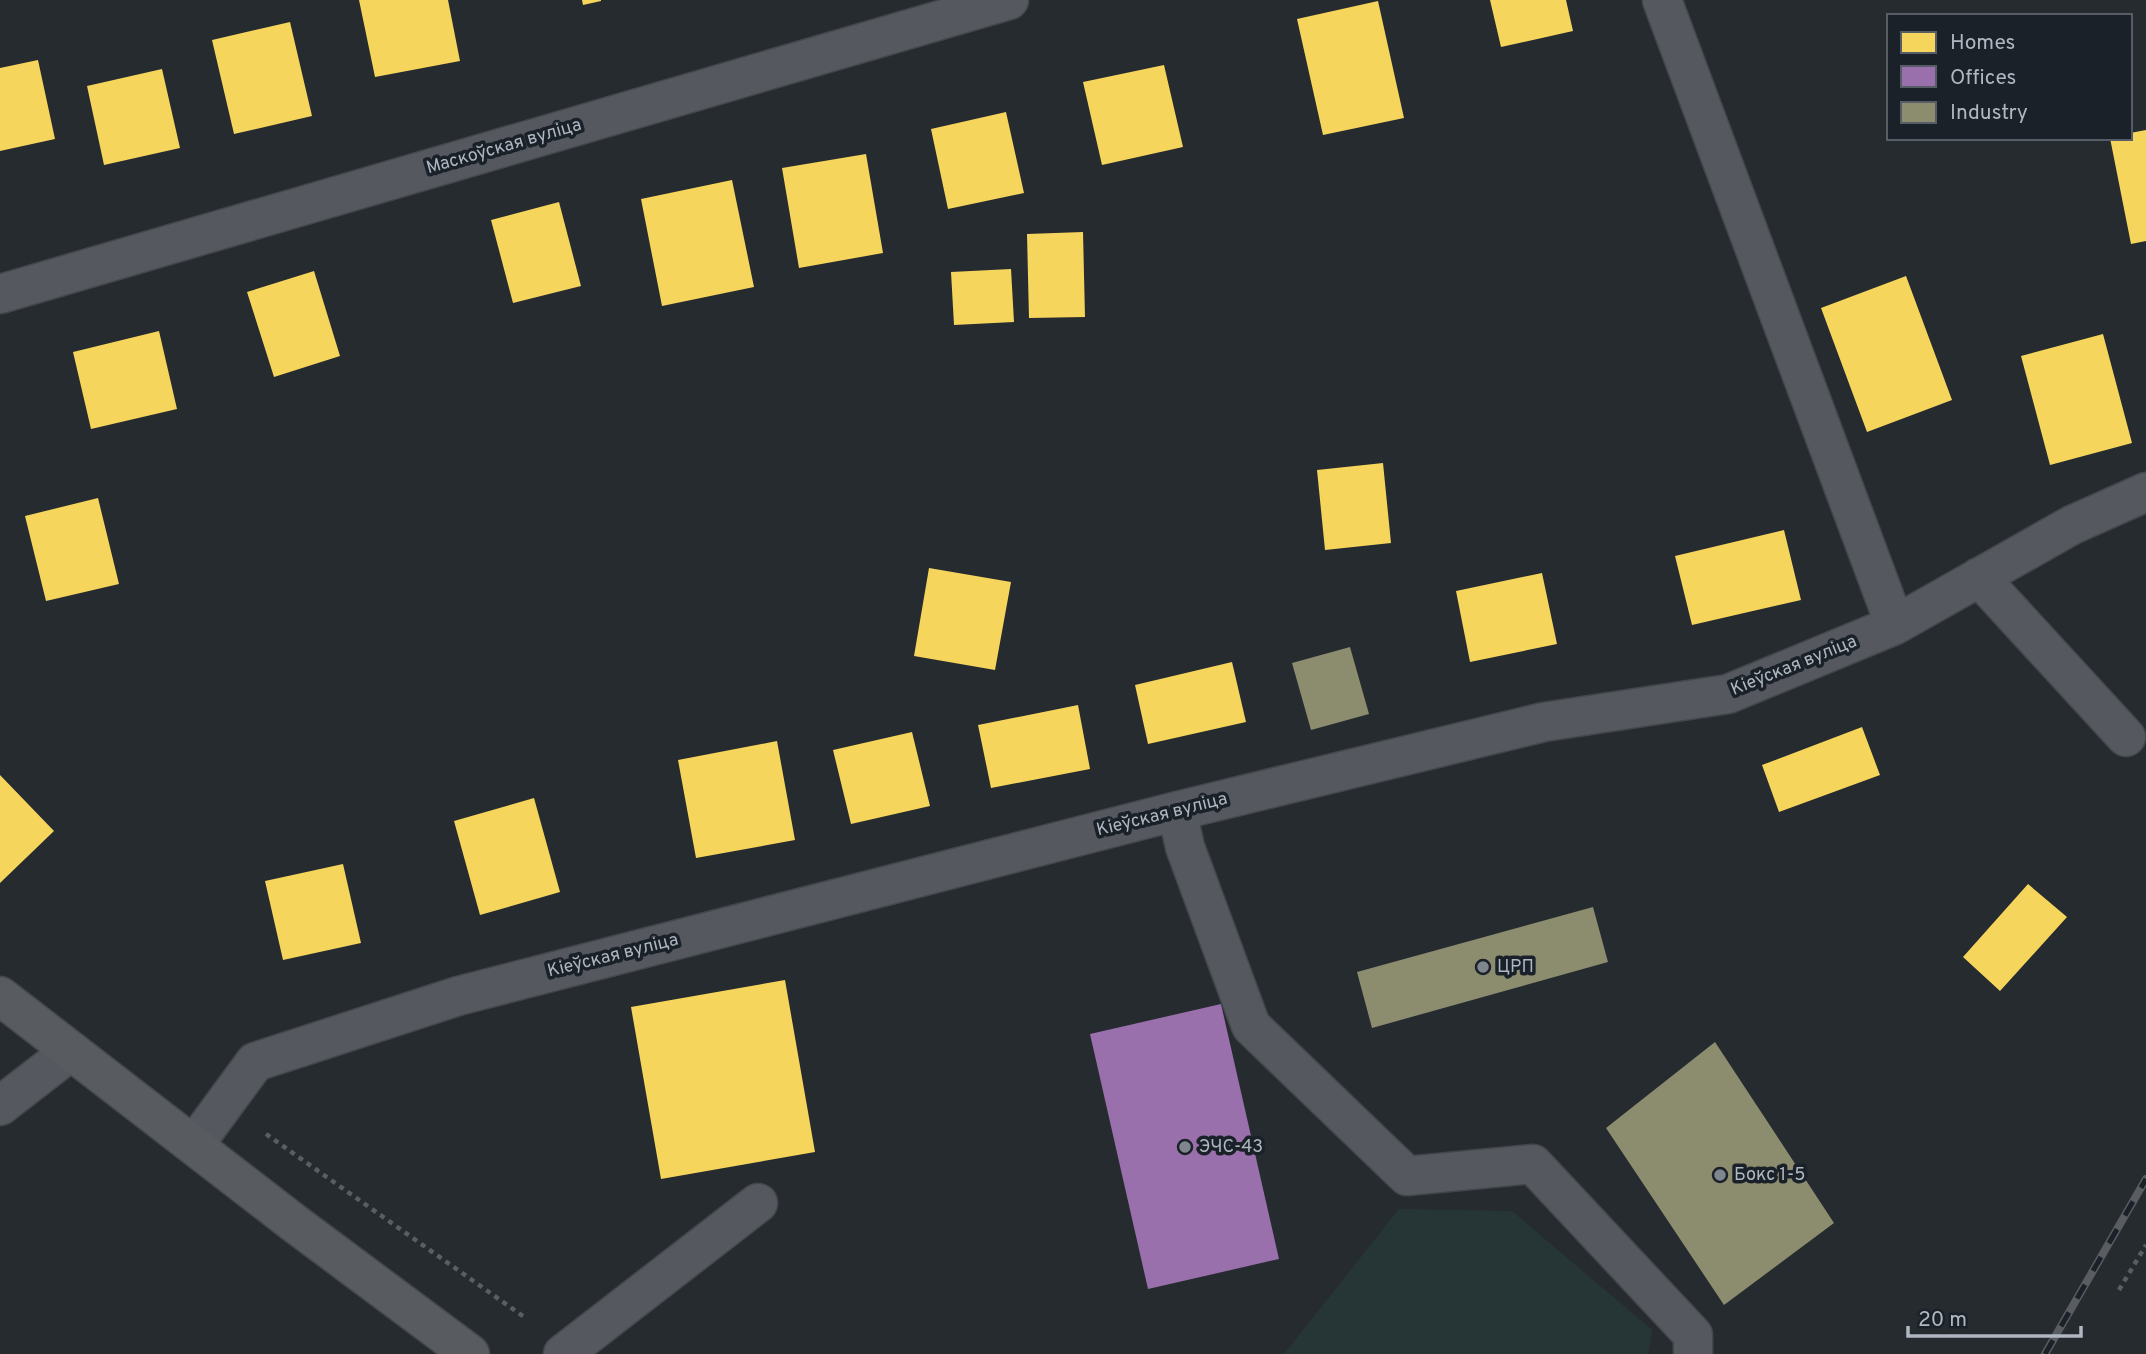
<svg xmlns="http://www.w3.org/2000/svg" width="2146" height="1354" font-family="Overpass,sans-serif">
  <style>
    .green { fill: #263636 }
    .homes { fill: #f6d55c }
    .offices { fill: #9970ab }
    .industry { fill: #8c8c6e }
    .lines { fill: none; stroke-linecap: round; stroke-linejoin: round }
    .minor-casing { stroke: #43474b; stroke-width: 41 }
    .major-casing { stroke: #43474d; stroke-width: 41 }
    .path { stroke: #595e62; stroke-width: 4.5; stroke-dasharray: 5 5; stroke-linecap: butt }
    .minor { stroke: #55595f; stroke-width: 38 }
    .major { stroke: #585b60; stroke-width: 38 }
    .rail-casing { stroke: #595d62; stroke-width: 8 }
    .rail { stroke: #1a2129; stroke-width: 5; stroke-dasharray: 16; stroke-linecap: butt }
    .poi-dot { fill: #7f868e; stroke: #1a2129; stroke-width: 2.5 }
    .labels { text-anchor: middle; dominant-baseline: central; stroke-width: 7; stroke-linejoin: round; paint-order: stroke }
    .street-label { font-size: 18px; fill: #afb7c1; stroke: #1a2129 }
    .poi-label { font-size: 18px; fill: #afb7c1; stroke: #1a2129; text-anchor: start }
  </style>
  <rect width="100%" height="100%" fill="#262b30"/>
  <path class="green" d="M1399 1209 1512 1211 1652 1330 1648 1354H1284Z"/>
  <path class="homes" d="M359 0H448L460 61 375 77Z
    M582 0H601V1L583 5Z
    M1490 0H1566L1573 31 1501 47Z
    M1378 1 1404 118 1323 135 1297 19Z
    M290 22 312 116 234 134 212 40Z
    M38 60 55 139 0 151V68Z
    M1164 65 1183 147 1102 165 1083 82Z
    M162 69 180 148 104 165 87 86Z
    M1006 112 1024 193 948 209 931 129Z
    M2146 130V241L2131 244 2110 138H2130V133Z
    M866 154 883 253 799 268 782 168Z
    M732 180 754 287 662 306 641 199Z
    M559 202 581 286 513 303 491 220Z
    M1083 232 1085 317 1029 318 1027 234Z
    M1011 269 1014 322 954 325 951 272Z
    M314 271 340 356 274 377 247 292Z
    M1906 276 1952 400 1867 432 1821 308Z
    M159 331 177 409 91 429 73 352Z
    M2103 334 2132 443 2050 465 2021 356Z
    M1383 463 1391 543 1325 550 1317 470Z
    M98 498 119 584 46 601 25 516Z
    M1784 530 1801 600 1692 625 1675 556Z
    M929 568 1011 582 995 670 914 656Z
    M1542 573 1557 644 1470 662 1456 591Z
    M1232 662 1246 722 1148 744 1135 685Z
    M1078 705 1090 769 991 788 978 725Z
    M1862 727 1880 775 1779 812 1762 765Z
    M912 732 930 806 851 824 833 750Z
    M777 741 795 840 696 858 678 760Z
    M0 775 54 831 0 883Z
    M534 798 560 892 480 915 454 821Z
    M343 864 361 943 283 960 265 881Z
    M2028 884 2067 917 2000 991 1963 957Z
    M785 980 815 1152 661 1179 631 1007Z"/>
  <path class="offices" d="M1221 1004 1279 1259 1148 1289 1090 1034Z"/>
  <path class="industry" d="M1350 647 1369 714 1311 730 1292 663Z
    M1593 907 1608 962 1372 1028 1357 972Z
    M1715 1042 1834 1223 1724 1305 1606 1128Z"/>
  <g class="lines">
    <defs>
      <path id="minor" d="M1662 0 1895 625
        M0 294 1009 0
        M1979 577 2126 737
        M1177 811 1185 847 1251 1026 1407 1176 1533 1164 1693 1335V1354
        M0 1106 71 1051
        M194 1145 255 1062 458 996 1177 811 1544 722 1728 694 1895 625 2072 525 2146 492
        M563 1354 758 1203"/>
      <path id="major" d="M0 996 294 1223 470 1354"/>
    </defs>
    <use href="#minor" class="minor-casing"/>
    <use href="#major" class="major-casing"/>
    <path class="path" d="M266 1134 527 1319
      M2119 1290 2146 1245"/>
    <use href="#minor" class="minor"/>
    <use href="#major" class="major"/>
    <defs>
      <path id="rail" d="M2045 1354 2146 1179"/>
    </defs>
    <use href="#rail" class="rail-casing"/>
    <use href="#rail" class="rail"/>
  </g>
  <g class="poi-dot">
    <circle cx="1483" cy="967" r="7"/>
    <circle cx="1185" cy="1147" r="7"/>
    <circle cx="1720" cy="1175" r="7"/>
  </g>
  <g class="labels">
    <g class="street-label">
      <text transform="translate(504 147) rotate(-16)">Маскоўская вуліца</text>
      <text transform="translate(1794 666) rotate(-22)">Кіеўская вуліца</text>
      <text transform="translate(1162 815) rotate(-14)">Кіеўская вуліца</text>
      <text transform="translate(613 956) rotate(-14)">Кіеўская вуліца</text>
    </g>
    <g class="poi-label">
      <text x="1497" y="967">ЦРП</text>
      <text x="1199" y="1147">ЭЧС-43</text>
      <text x="1734" y="1175">Бокс 1-5</text>
    </g>
  </g>
  <rect x="1887" y="14" width="245" height="126" fill="#1a2129" stroke="#565d66" stroke-width="2"/>
  <rect x="1901" y="32" width="35" height="21" fill="#f6d55c" stroke="#565d66" stroke-width="2"/>
  <text x="1950" y="49" font-size="21" fill="#afb7c1">Homes</text>
  <rect x="1901" y="66" width="35" height="21" fill="#9970ab" stroke="#565d66" stroke-width="2"/>
  <text x="1950" y="84" font-size="21" fill="#afb7c1">Offices</text>
  <rect x="1901" y="102" width="35" height="21" fill="#8c8c6e" stroke="#565d66" stroke-width="2"/>
  <text x="1950" y="119" font-size="21" fill="#afb7c1">Industry</text>
  <path d="M1908 1326v10h173v-10" fill="none" stroke="#afb7c1" stroke-width="3.5"/>
  <text x="1918" y="1326" font-size="21" fill="#afb7c1" stroke="#1a2129" stroke-width="5" paint-order="stroke">20 m</text>
</svg>
